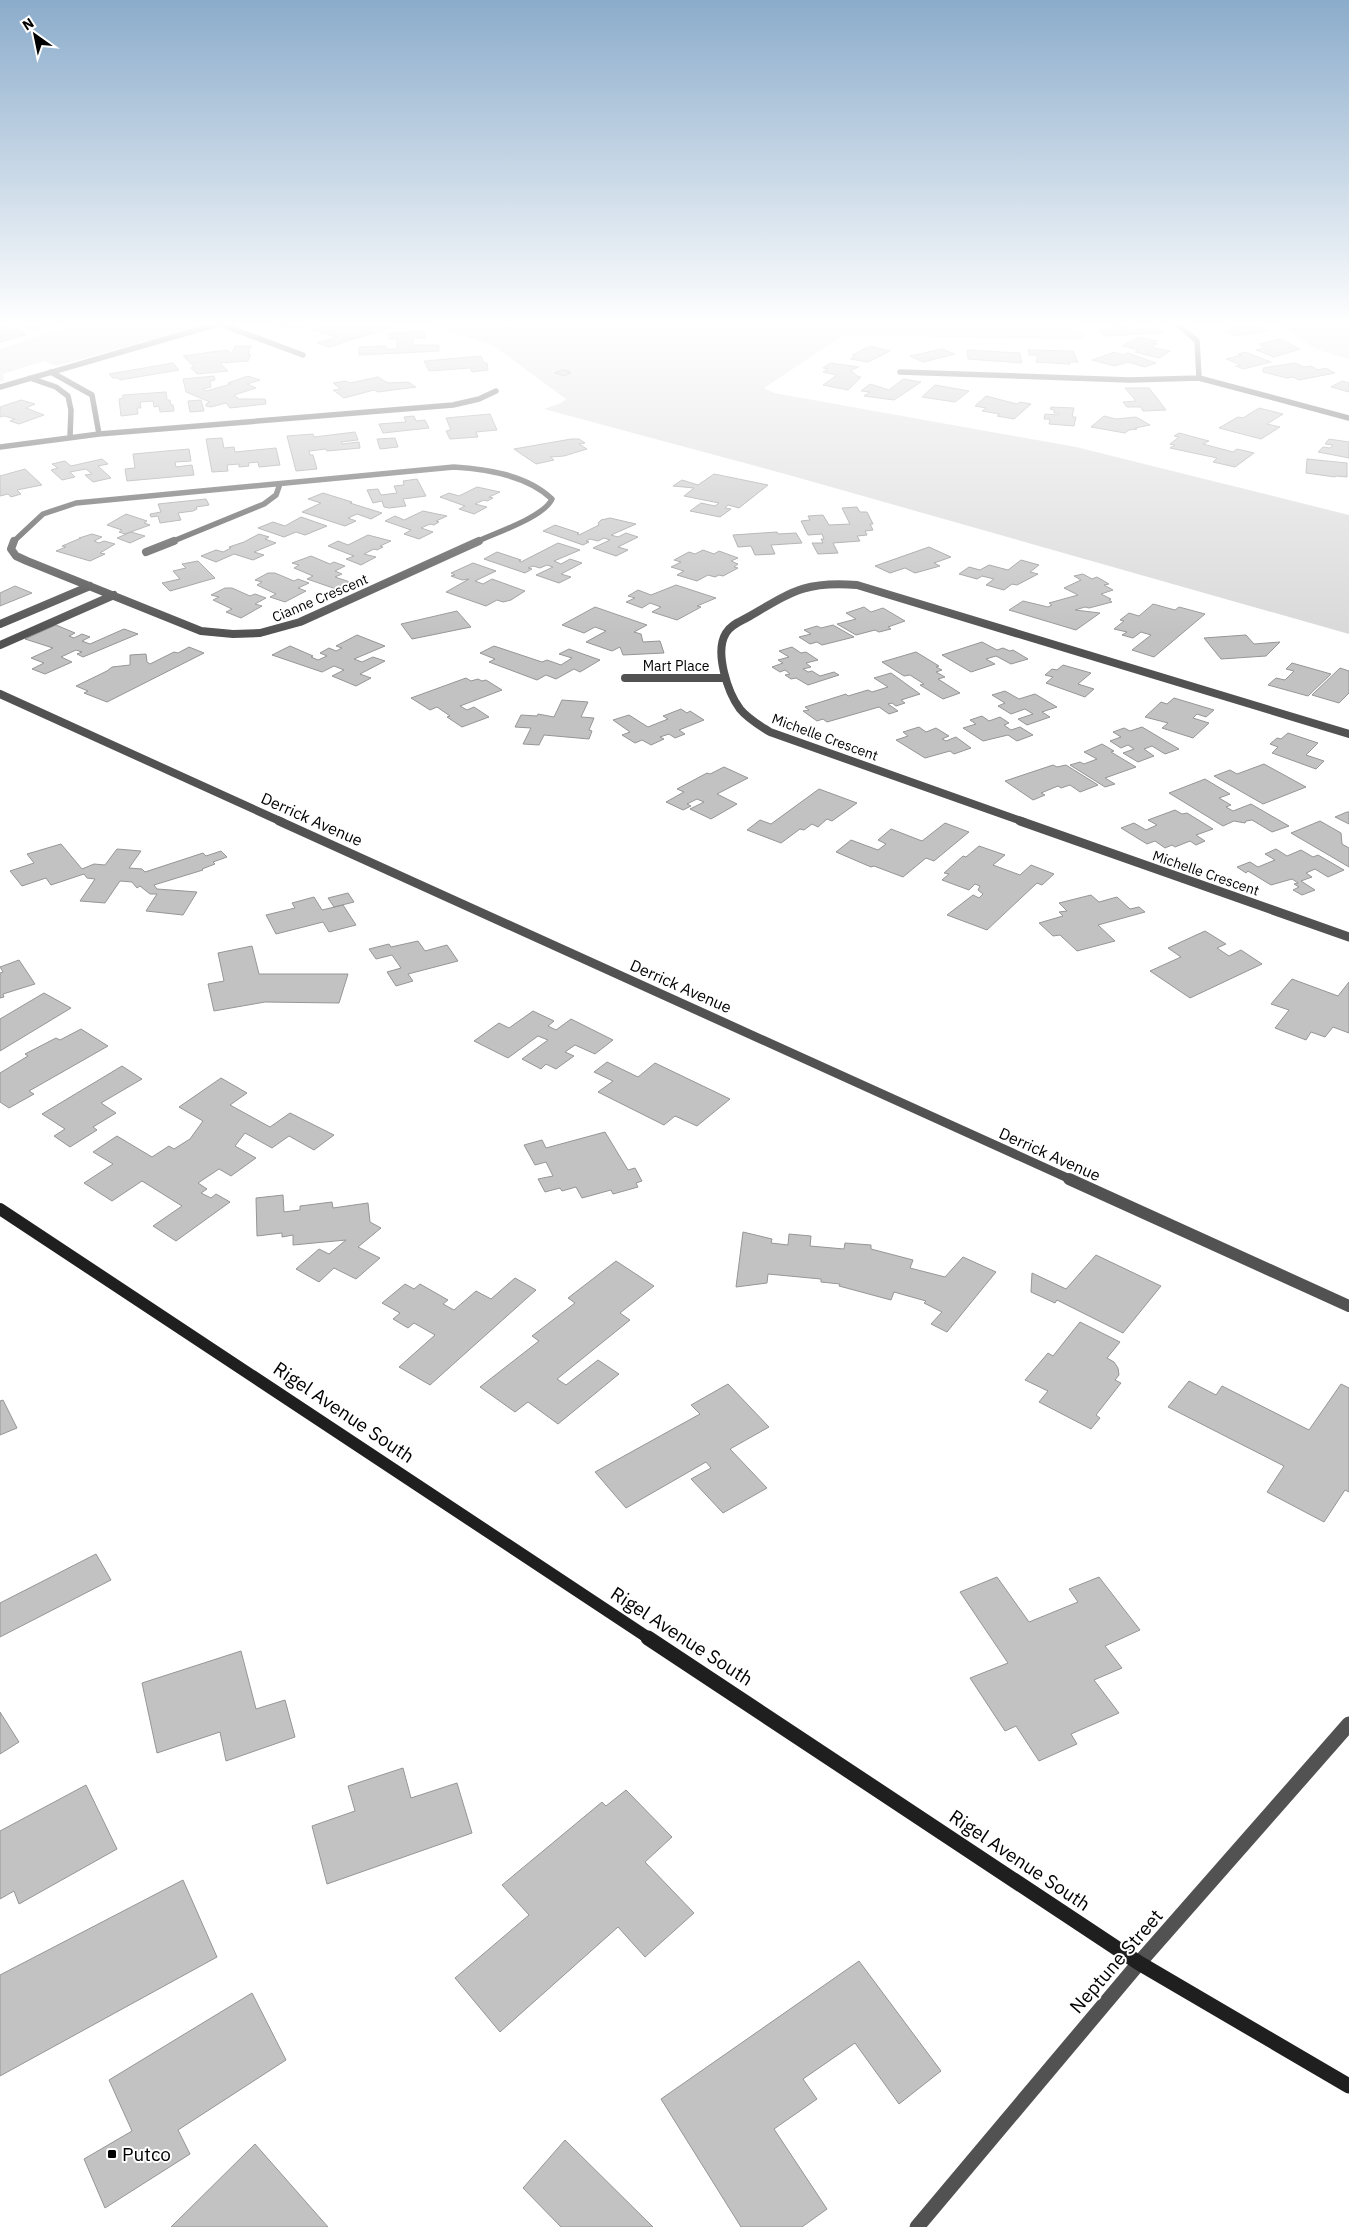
<svg xmlns="http://www.w3.org/2000/svg" width="1349" height="2227" font-family="'IBM Plex Sans',sans-serif">
  <style>
    .green { fill: #d9d9d9 }
    .building { fill: #c2c2c2; stroke: #969696 }
    .lines { fill: none; stroke-linecap: round; stroke-linejoin: round }
    .minor-far4 { stroke: #525252; stroke-width: 5.5 }
    .minor-far3 { stroke: #525252; stroke-width: 8 }
    .minor-far2 { stroke: #525252; stroke-width: 9 }
    .minor-far1 { stroke: #525252; stroke-width: 12 }
    .minor { stroke: #525252; stroke-width: 15 }
    .secondary-far1 { stroke: #1f1f1f; stroke-width: 12 }
    .secondary { stroke: #1f1f1f; stroke-width: 15 }
    .poi-dot { fill: #000; stroke: #fff; stroke-width: 2 }
    .labels { text-anchor: middle; dominant-baseline: central; stroke-width: 4; stroke-linejoin: round; paint-order: stroke }
    .far-street-label { font-size: 14px; fill: #000; stroke: #fff }
    .street-label { font-size: 16px; fill: #000; stroke: #fff }
    .near-street-label { font-size: 19px; fill: #000; stroke: #fff }
    .near-poi-label { font-size: 19px; fill: #000; stroke: #fff; text-anchor: start }
  </style>
  <rect width="100%" height="100%" fill="#fff"/>
  <path class="green" d="M80 323H201V324L191 329 56 366 44 361 3 374 4 380 0 382V349Z
    M427 323H1069L1086 336 1078 340 844 335 764 388 774 393 1076 447 1349 515V634L796 477 544 409 561 403 566 399 494 346Z
    M1275 323H1349V359L1318 350Z"/>
  <path class="building" d="M6 323H55L35 329Z
    M282 323 296 324 316 323 296 329 275 325Z
    M345 323 363 327 377 323 391 327 329 347 317 343 337 337 312 330 328 325 333 326Z
    M1126 323 1134 329 1157 328 1164 333 1105 336 1097 330 1116 328 1111 324Z
    M1251 323 1268 331 1235 336 1225 332 1233 330 1229 328 1241 326 1238 325Z
    M0 325 23 331 21 332 24 333 22 334 26 335 0 342Z
    M424 331 425 338H413V345H439V351L359 355V347L386 346V349H397V339H389V333Z
    M1139 337 1157 341 1153 343 1157 344 1151 347 1170 351 1159 358 1135 352 1139 350 1122 346Z
    M1280 339 1300 349 1274 357 1256 350 1265 348 1259 344Z
    M235 346H251L248 354H251L248 361 220 363 228 371 197 374 191 368 194 367 183 356 226 350 232 353Z
    M870 346 890 351 868 362 850 359 855 356 852 355Z
    M942 349 955 354 923 362 910 356Z
    M967 350 1020 353 1022 363 968 359Z
    M1028 350 1073 351 1078 362H1069L1070 364 1036 362 1038 355H1029Z
    M1115 352 1123 355 1128 353 1156 363 1145 367 1128 362 1115 366 1092 360Z
    M1245 352 1271 362 1243 369 1236 366 1241 365 1226 359 1242 355 1238 354Z
    M481 356 484 363H487L488 370 472 372 470 368 429 371 424 361Z
    M173 363 179 370 120 380 117 378H113L109 374Z
    M830 363 859 367 851 370 857 376 861 377 848 390 823 385 837 375 823 372 828 369 823 368Z
    M1295 363 1304 367 1311 366 1318 370 1326 368 1335 373 1299 380 1293 377 1287 378 1263 372V368Z
    M562 370 568 371 571 373 564 376 555 373Z
    M214 376 215 380 210 381 211 387 203 389 206 391 231 384 228 383 248 376 260 380 247 384 256 388 234 395 239 399H265L266 404 230 408 226 403 211 407 206 406V404L210 402 186 392 183 379Z
    M378 377 388 383 408 382 416 387 378 392 374 390 344 398 333 390 341 389 333 383 346 381 350 383Z
    M903 379 921 382 894 400 864 396 870 392 861 391 870 384 889 390Z
    M1342 381 1349 383V392L1331 387Z
    M935 385 969 391 955 402 922 397Z
    M1125 388H1149L1166 410 1143 411 1141 407H1127L1123 402 1136 401Z
    M166 392 167 400H170L171 405H173L174 411 160 412 159 406 154 407 153 401 140 402 141 408H137L138 414 121 416 119 399 123 398V395Z
    M986 396 1017 404 1020 402 1031 404 1014 419 997 416 1000 414 982 411 986 408 975 406Z
    M21 400 35 404 26 408 44 415 19 424 10 421 15 419 4 416 0 417V407Z
    M201 400 204 411 190 412 188 401Z
    M1051 407 1074 408 1072 417H1076L1074 426 1049 424 1050 419H1044L1045 414 1058 415 1059 413H1054V410L1050 409Z
    M1259 408 1283 414 1267 424 1280 427 1261 439 1219 428 1238 417 1243 418Z
    M490 414 497 430 476 432 478 437 450 439 446 431 451 430 446 418Z
    M414 416 416 421 425 420 429 428 383 433 379 424 406 422 404 417Z
    M1104 416 1116 419 1136 417 1150 425 1135 428 1137 429 1129 430 1125 433 1091 427Z
    M355 432 358 440 341 442 342 444 359 442 360 448 327 451 326 449 309 451 310 455H313L317 469 296 471 287 436 313 434 314 437Z
    M1179 433 1209 441 1203 444 1233 452 1237 449 1254 453 1235 467 1213 462 1217 458 1170 448 1175 445 1170 444 1179 437 1174 436Z
    M222 438 224 448 234 447 235 452 276 448 280 465 259 467 258 462 248 463 249 466 239 467V464L227 465 228 471 212 472 206 439Z
    M395 438 398 447 380 449 377 439Z
    M571 439H579L585 443 579 444 587 449 564 456 550 457 554 460 536 464 514 449Z
    M1329 439 1349 442V458L1318 452 1323 447 1330 448 1333 445 1325 444Z
    M189 449 191 461 175 462 176 467 192 465 194 475 127 481 125 469 135 468 133 454Z
    M102 459 108 464 98 466 111 478 93 482 85 475 92 474 86 469 70 472 75 477 62 480 51 470 58 468 52 464 65 461 71 466Z
    M1307 459 1347 463V477L1336 476 1335 477 1306 473Z
    M25 469 42 485 17 490 21 494 11 497 8 494 0 496V476Z
    M714 474 768 485 739 508 728 505 725 508 731 509 720 517 690 511 701 503 715 506 719 503 684 496 694 488 673 486 682 480 698 485Z
    M417 479 426 496 403 499 406 506 389 508 384 507 382 501 373 503 367 490 378 489 381 495 397 493 394 486 404 485 403 481Z
    M477 487 500 492 489 497 493 498 487 501 484 500 475 504 487 507 474 514 459 509 465 506 440 497 449 493 459 496Z
    M323 493 352 502 350 503 382 513 371 519 357 514 348 518 356 521 345 526 302 512 321 503 308 499Z
    M206 499 209 505 196 507 197 509 193 511 178 513 181 520 160 523 158 516 151 517 150 514 161 512 158 504Z
    M857 507 860 512H867L873 524H870L873 530 865 531 867 535 857 536 860 541 833 543 838 553 818 554 812 543H823L821 539H824L822 534 808 535 801 521 810 520 808 516 823 515 829 525 850 524 842 508Z
    M423 511 447 516 436 521 439 522 434 525 430 524 421 528 433 532 419 539 404 534 411 530 385 521 395 516 404 520Z
    M126 514 147 521 144 523 150 525 125 534 119 532 122 530 107 525Z
    M301 517 327 526 305 535 296 532 284 537 258 528 273 522 285 526Z
    M610 518 636 524 611 535 618 537 626 533 638 537 618 547 628 550 616 556 593 548 610 540 604 538 598 541 590 539 586 541 589 542 583 545 543 531 555 525 579 533 577 534 579 535 599 525 598 523 601 520Z
    M131 532 145 536 130 543 117 538Z
    M777 532 778 534 796 533 802 543 771 545 775 554 755 555 751 546 738 547 733 535Z
    M92 534 102 537 94 541 99 543 104 541 115 544 100 553 105 554 90 561 56 551 66 547 62 546 81 538H79Z
    M259 534 269 537 265 539 276 543 254 552 264 555 253 560 234 554 216 562 201 556 216 550 223 552 231 548 229 547 244 542Z
    M368 535 391 541 380 546 383 547 377 550 374 549 364 554 376 557 361 565 346 559 354 556 328 546 338 541 348 545Z
    M558 543 580 550 554 561 561 564 570 559 582 563 561 574 571 577 559 583 536 575 553 567 547 565 540 568 533 566 528 568 532 569 525 573 484 559 497 552 521 560 519 561 521 562Z
    M929 547 951 557 934 563 940 566 915 573 905 568 890 573 875 566Z
    M703 550 714 554 719 551 738 558 731 561 738 564 734 567 738 568 723 576 719 575 715 577 708 575 697 581 677 575 684 571 671 567 681 562 674 560 689 552 695 554Z
    M311 556 330 564 334 562 345 566 335 571 342 574 335 577 350 582 336 589 307 579 313 576 294 568 299 565 292 563Z
    M1021 560 1039 565 1030 572 1038 574 1017 585 1012 584 1004 590 986 585 994 579 982 576 977 579 959 574 969 567 980 570 989 565 1008 570Z
    M198 561 215 578 170 591 162 583 180 579 173 571 186 568 182 564Z
    M473 563 496 571 475 581 483 584 492 579 525 591 511 600 503 602 497 600 486 606 446 592 469 579 462 580 451 576 455 575 451 573Z
    M268 573H275L294 581 298 579 309 583 298 588 306 591 285 602 270 597 276 594 257 585 262 582 255 580Z
    M1083 574 1092 579 1097 577 1109 584 1104 585 1113 590 1101 594 1111 599 1109 600 1112 602 1089 608 1085 607 1075 610 1100 613 1076 630 1009 610 1023 601 1048 607 1052 605 1049 603 1078 595 1064 588 1081 580 1074 576Z
    M676 585 716 598 697 606 701 607 677 620 652 612 661 607 650 603 642 608 626 602 635 598 628 596 638 590 651 595Z
    M15 586 32 593 0 606V593Z
    M225 588H232L250 596 255 594 266 598 255 604 262 606 241 618 226 612 232 609 213 600 219 597 211 595Z
    M1153 604 1175 610 1179 607 1205 614 1154 657 1132 650 1151 635 1141 632 1133 638 1122 635 1127 632 1114 629 1124 621 1120 620 1129 613 1139 616Z
    M595 607 647 625 634 632 641 634 643 642 660 641 664 653 623 655 620 647 612 651 586 642 606 631 595 627 584 633 562 625Z
    M864 607 871 612 883 608 905 621 888 627 891 629 879 632 875 630 856 635 837 624 856 619 846 613Z
    M457 611 471 627 412 639 401 624Z
    M56 625 75 633 69 636 74 638 82 634 90 637 82 641 90 644 124 629 138 634 83 657 77 654 82 652 76 650 61 657 72 662 45 674 32 669 44 663 31 658 53 648 25 639Z
    M833 625 854 637 822 645 817 642 810 644 799 637 811 634 804 630 817 626 821 628Z
    M357 635 385 646 354 659 362 662 373 657 385 661 360 674 371 678 356 686 332 676 344 670 334 666 322 672 272 655 290 646 313 656 311 657 318 660 327 656 320 653 329 648 336 651 342 648 336 646Z
    M1246 635 1254 644 1280 642 1266 656 1221 659 1204 638Z
    M982 642 997 650 1003 648 1010 651 1013 650 1028 659 1011 664 996 656 986 659 995 664 971 672 942 655Z
    M494 646 542 662 547 660 561 665 572 658 559 654 569 649 600 660 580 672 574 669 556 679 546 675 537 680 489 662 495 659 480 653Z
    M189 647 204 653 107 702 84 693 88 691 76 686 107 671 112 667 130 665V655L146 654 147 662 150 664 174 652 178 653Z
    M792 647 801 653 806 652 818 660 806 663 811 667 803 669 808 672 812 671 820 676 834 672 839 675 808 685 796 678 791 679 785 675 790 674 785 670 780 672 772 667 783 663 778 660 789 657 779 651Z
    M916 652 939 666 936 667 942 670 936 672 945 677 938 679 960 693 943 699 920 685 924 684 910 675 904 676 882 662Z
    M1292 663 1331 674 1308 696 1268 685 1276 678 1285 680 1294 671 1286 669Z
    M1063 665 1091 673 1078 684 1094 689 1085 697 1046 683 1053 677 1045 675 1052 669 1057 670Z
    M1340 668 1349 671V693L1339 703 1312 695Z
    M891 673 920 694 901 700 905 703 896 706 892 703 888 704 898 711 889 714 879 707 827 722 823 719 817 721 803 711 809 710 805 707 846 694 848 696 868 690 872 692 888 687 874 678Z
    M466 678 471 681 478 679 482 681 486 680 502 690 460 706 467 710 474 707 489 717 462 727 447 717 450 716 437 707 430 710 411 698Z
    M1005 691 1019 699 1035 694 1057 707 1042 712 1050 717 1027 725 1018 719 1033 714 1025 709 1011 714 998 706 1005 703 992 695Z
    M1174 698 1214 710 1206 717 1197 714 1193 718 1209 723 1193 738 1162 728 1168 723 1145 717 1161 702 1167 704Z
    M562 700 588 702 581 717 594 718 589 730 592 731 589 739 544 735 539 745 523 744 531 728 515 727 521 715 537 716 538 714 554 717Z
    M681 709 687 713 690 711 704 720 679 730 685 734 675 738 669 734 660 737 664 739 651 745 642 740 635 743 622 735 630 732 613 720 629 715 648 727 668 719 663 716Z
    M982 716 989 721 1000 717 1009 723 1004 725 1011 730 1020 727 1033 735 1017 741 1008 735 983 741 963 728 976 724 970 720Z
    M919 727 926 732 936 728 949 736 942 739 946 741 956 737 971 748 954 754 950 751 925 758 896 740 908 736 903 732Z
    M1142 727 1179 749 1165 754 1152 746 1144 749 1154 756 1138 762 1123 753 1134 749 1128 745 1121 748 1110 741 1121 737 1113 732 1124 728 1130 731Z
    M1288 733 1318 743 1306 755 1324 761 1316 769 1272 753 1278 747 1270 744 1277 738 1281 739Z
    M1102 744 1114 751 1111 752 1136 767 1105 778 1115 784 1105 787 1070 765 1080 762 1084 764 1097 759 1084 752Z
    M1264 764 1306 787 1263 804 1214 776 1230 770 1237 774Z
    M1053 765 1057 767 1066 765 1098 785 1080 792 1070 785 1061 788 1058 786 1041 793 1045 795 1033 800 1005 781Z
    M724 767 748 778 717 794 737 804 711 819 690 809 704 802 697 799 687 804 691 806 683 810 666 802 684 792 677 789 707 773 710 774Z
    M1205 779 1230 794 1219 798 1231 805 1226 807 1233 811 1251 804 1289 826 1272 832 1252 820 1246 821 1245 823 1234 821 1223 826 1169 793Z
    M819 789 857 803 832 821 827 819 818 827 812 824 804 830 800 829 781 843 747 830 760 820 771 824Z
    M1175 810 1182 814 1187 813 1213 829 1196 835 1205 841 1196 845 1190 841 1175 847 1172 845 1165 848 1155 841 1147 844 1121 828 1134 823 1146 830 1157 825 1148 820Z
    M1347 812H1349V824L1335 817Z
    M1320 821 1341 833 1342 844 1349 848V867L1291 833Z
    M945 823 969 832 934 861 926 858 903 877 874 866 871 867 836 852 851 840 878 850 886 844 878 840 891 829 922 841Z
    M61 844 82 869 94 864 105 865 117 849 141 851 129 868 142 869 145 872 203 853 206 856 221 851 227 857 213 862 215 864 202 869 203 870 154 885 157 889 197 892 183 915 146 911 157 894H150L140 886 137 888 132 882 120 881 105 903 80 901 95 879 87 878 84 874 51 885 46 878 22 886 10 871 34 863 27 854Z
    M979 846 1005 855 993 865 1020 875 1031 865 1054 874 1042 885 1037 883 987 930 947 915 973 895 979 898 983 894 978 890 980 886 975 884 969 890 942 880 949 874 944 873 963 856 966 857Z
    M1276 849 1287 856 1301 850 1313 857 1318 855 1344 870 1328 877 1315 869 1306 873 1312 877 1301 881 1315 890 1302 895 1293 890 1299 887 1294 884 1298 883 1292 879 1271 885 1248 871 1246 873 1237 867 1250 862 1258 867 1275 860 1265 854Z
    M348 893 354 902 334 907 328 898Z
    M1091 895 1099 902 1117 897 1130 909 1139 907 1145 912 1098 925 1115 941 1077 951 1060 935 1053 936 1039 923 1063 916 1059 912 1067 911 1059 903Z
    M314 897 322 910 343 905 356 925 329 932 323 922 276 934 266 915 295 908 292 903Z
    M1205 931 1226 944 1217 948 1229 956 1241 950 1262 964 1190 998 1150 971 1181 957 1168 948Z
    M418 941 425 951 447 945 458 961 408 974 413 981 396 986 387 972 401 968 392 955 376 959 369 949 389 944 391 947Z
    M252 946 259 974H348L339 1003 265 1002 214 1011 208 984 224 981 218 953Z
    M19 960 35 984 3 994 4 997 0 998V973L3 972 0 967Z
    M1292 979 1338 996 1349 982V1033L1333 1027 1325 1037 1311 1032 1306 1040 1275 1028 1289 1010 1271 1004Z
    M44 993 71 1008 0 1051V1019Z
    M533 1011 554 1021 548 1026 556 1030 571 1019 613 1040 595 1054 575 1045 565 1052 574 1056 556 1069 546 1064 541 1069 522 1059 548 1040 538 1036 508 1058 474 1041 499 1023 509 1028Z
    M81 1029 108 1046 29 1091 34 1094 9 1108 0 1102V1073L28 1056 25 1054 56 1038 60 1040Z
    M607 1062 638 1077 655 1063 730 1099 697 1126 675 1116 664 1125 598 1092 613 1081 594 1072Z
    M122 1066 142 1079 101 1103 116 1113 93 1127 97 1130 70 1147 54 1136 65 1129 42 1114Z
    M221 1078 247 1093 230 1105 270 1127 290 1113 334 1135 314 1150 289 1136 272 1148 245 1133 235 1146 256 1158 231 1176 219 1169 198 1183 207 1189 201 1193 211 1198 216 1194 230 1202 176 1241 153 1226 182 1206 142 1181 112 1201 84 1183 113 1164 93 1152 117 1136 152 1157 169 1146 174 1149 190 1139 203 1121 179 1107Z
    M605 1132 628 1170 635 1168 642 1181 636 1183 638 1187 613 1194 611 1190 582 1198 576 1187 562 1191 560 1188 545 1192 538 1179 553 1176 546 1162 535 1165 524 1145 542 1140 546 1148Z
    M283 1195 284 1212 300 1210V1206L332 1202 333 1208 368 1203 370 1222 381 1228 358 1247 380 1258 356 1279 334 1268 319 1282 296 1269 319 1249 329 1254 346 1240 293 1245V1235L282 1237V1233L257 1236 256 1198Z
    M743 1232 772 1239 771 1243 788 1245 789 1234 811 1236 810 1246 844 1249 845 1243 871 1245V1249L913 1260 910 1268 945 1277 963 1257 996 1272 947 1332 931 1324 942 1312 924 1303 926 1301 894 1292 891 1300 839 1286 840 1284 821 1282V1279L768 1274 767 1283 736 1287Z
    M1096 1255 1161 1286 1123 1333 1057 1300 1055 1303 1031 1292 1032 1273 1066 1289Z
    M616 1261 654 1286 620 1313 630 1320 557 1379 566 1385 598 1360 619 1374 558 1424 528 1402 515 1412 480 1387 539 1341 532 1336 575 1303 568 1298Z
    M515 1278 536 1290 430 1385 399 1367 435 1335 414 1323 408 1328 393 1319 400 1313 382 1303 405 1284 414 1289 420 1284 448 1300 443 1304 454 1310 476 1291 491 1299Z
    M1080 1322 1120 1342 1107 1358 1114 1362 1118 1368 1119 1375 1115 1380 1121 1383 1096 1415 1100 1418 1091 1429 1039 1402 1048 1391 1025 1380 1048 1353 1053 1356Z
    M1189 1381 1216 1395 1222 1386 1309 1430 1341 1384 1349 1388V1492L1345 1490 1324 1522 1267 1492 1284 1466 1168 1407Z
    M728 1384 769 1427 730 1449 767 1488 723 1513 691 1479 711 1468 706 1462 626 1508 595 1472 700 1414 691 1405Z
    M3 1400 17 1428 0 1435V1401Z
    M96 1554 111 1580 0 1637V1603Z
    M997 1577 1029 1622 1078 1602 1069 1589 1099 1577 1140 1630 1105 1646 1122 1668 1094 1680 1119 1713 1071 1734 1077 1744 1039 1761 1016 1726 1005 1731 970 1678 1008 1663 960 1592Z
    M241 1651 256 1709 285 1700 295 1737 226 1761 220 1732 157 1753 142 1683Z
    M0 1712 19 1742 0 1754Z
    M403 1768 411 1798 457 1783 472 1833 327 1884 312 1826 355 1811 348 1786Z
    M86 1785 117 1849 19 1904 14 1891 0 1899V1831Z
    M626 1790 672 1837 645 1862 694 1913 645 1957 618 1927 500 2032 455 1978 529 1915 502 1885 602 1802 606 1806Z
    M183 1880 217 1957 0 2076V1975Z
    M859 1961 941 2071 899 2104 855 2043 803 2079 817 2099 774 2129 827 2209 802 2227H741L661 2099Z
    M252 1993 286 2060 178 2130 190 2154 105 2208 84 2159 132 2131 109 2080Z
    M565 2140 653 2227H561L523 2188Z
    M255 2144 328 2227H171Z"/>
  <g class="lines">
    <path class="minor-far4" d="M217 323 303 355
      M1176 323 1197 341 1199 378
      M51 372 92 395 99 434
      M900 372 1130 380 1199 378 1349 418
      M30 378 56 387 68 396 71 410 70 437
      M0 387 218 324
      M0 447 99 434 453 405 479 399 496 391
      M13 542 43 514 76 503 454 467C487 469 527 475 552 499 544 517 495 533 476 542
      M171 542 264 504 276 495 280 484"/>
    <path class="minor-far3" d="M14 541 11 549 16 556 27 561 201 631 233 634 260 633 300 622 479 541
      M146 552 174 541
      M0 624 90 586
      M0 645 114 595
      M625 678H725
      M0 694 282 822
      M1024 822 770 732C759 725 748 719 740 709 728 693 714 652 726 633 731 624 742 621 750 616 793 591 806 581 857 585L1349 734"/>
    <path class="minor-far2" d="M279 821 1072 1180
      M1020 821 1349 937"/>
    <path class="minor-far1" d="M1069 1179 1349 1306"/>
    <path class="minor" d="M917 2227 1139 1963 1349 1724"/>
    <path class="secondary-far1" d="M0 1209 650 1639"/>
    <path class="secondary" d="M648 1638 1139 1963 1349 2086"/>
  </g>
  <linearGradient id="sky" x2="0" y2="1"><stop stop-color="#8baccb"/><stop offset="0.51" stop-color="#fff"/><stop offset="1" stop-color="#fff" stop-opacity="0"/></linearGradient>
  <rect width="1349" height="635" fill="url(#sky)"/>
  <rect class="poi-dot" x="107" y="2149" width="10" height="10" rx="2.5"/>
  <g class="labels">
    <g class="far-street-label">
      <text transform="translate(320 598) rotate(-23)">Cianne Crescent</text>
      <text x="676" y="666">Mart Place</text>
      <text transform="translate(825 737) rotate(20)">Michelle Crescent</text>
      <text transform="translate(1206 873) rotate(19)">Michelle Crescent</text>
    </g>
    <g class="street-label">
      <text transform="translate(312 819) rotate(24)">Derrick Avenue</text>
      <text transform="translate(681 986) rotate(24)">Derrick Avenue</text>
      <text transform="translate(1050 1154) rotate(24)">Derrick Avenue</text>
    </g>
    <g class="near-street-label">
      <text transform="translate(344 1412) rotate(34)">Rigel Avenue South</text>
      <text transform="translate(682 1636) rotate(33)">Rigel Avenue South</text>
      <text transform="translate(1020 1860) rotate(34)">Rigel Avenue South</text>
      <text transform="translate(1116 1961) rotate(-49)">Neptune Street</text>
    </g>
    <g class="near-poi-label">
      <text x="122" y="2154">Putco</text>
    </g>
  </g>
  <g transform="translate(35 35) rotate(327)" stroke="#ffffff" stroke-width="4" paint-order="stroke">
  <path d="M0-4L9 19L0 12L-9 19Z" fill="#000000"/>
  <text y="-8" font-size="14" font-weight="bold" text-anchor="middle" fill="#000000">N</text>
  </g>
</svg>
